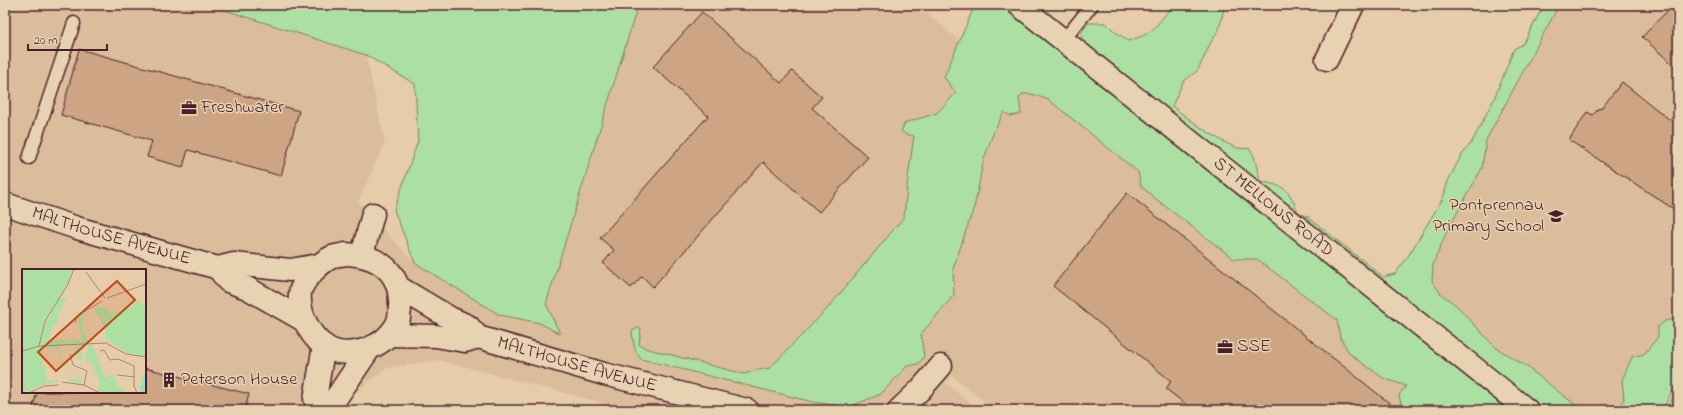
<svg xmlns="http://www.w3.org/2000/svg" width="1683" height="415" font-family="'Indie Flower',sans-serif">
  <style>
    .built { fill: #dbbd9b; fill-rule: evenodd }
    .green { fill: #ace0a3; stroke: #7b8067 }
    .building { fill: #cda584; stroke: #4a1f2b }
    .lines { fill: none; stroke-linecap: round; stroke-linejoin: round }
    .lane-casing { stroke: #4a1f2b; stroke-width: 15 }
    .street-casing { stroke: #4a1f2b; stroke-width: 25 }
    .secondary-casing { stroke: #4a1f2b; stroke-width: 25 }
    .lane { stroke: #e7d3b1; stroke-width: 12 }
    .street { stroke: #e7d3b1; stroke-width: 22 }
    .secondary { stroke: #e7d3b1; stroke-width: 22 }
    .labels { text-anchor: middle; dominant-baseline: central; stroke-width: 3; stroke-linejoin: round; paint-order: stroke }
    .poi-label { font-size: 18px; fill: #4a1f2b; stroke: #e7d3b1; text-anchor: start }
    .street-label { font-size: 18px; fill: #4a1f2b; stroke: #e7d3b1 }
    .inset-river { fill: none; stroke: #8cd9ea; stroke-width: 2 }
    .inset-road { fill: none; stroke: #a88776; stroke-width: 1 }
    .view { fill: #c04a14; fill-opacity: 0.15; stroke: #c04a14; stroke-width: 2 }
    .inset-edge { fill: none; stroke: #4a1f2b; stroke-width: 2 }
  </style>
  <rect width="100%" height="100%" fill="#e6cca8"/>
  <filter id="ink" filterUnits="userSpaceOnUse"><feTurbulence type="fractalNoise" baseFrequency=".025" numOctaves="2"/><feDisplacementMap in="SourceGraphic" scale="8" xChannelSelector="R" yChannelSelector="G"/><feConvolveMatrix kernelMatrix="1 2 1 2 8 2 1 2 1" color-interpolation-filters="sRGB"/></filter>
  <g filter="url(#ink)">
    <path class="built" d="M5 5H209L366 55 385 143 358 202 415 263 540 323 638 5H918L1004 80 1042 74 1470 410H995L952 376 946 383 979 410H629L439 360 387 368 350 396 348 410H5ZM23 270H145V392H23Z
      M1553 5H1678V372L1657 410H1545L1391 291Z"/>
    <path class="green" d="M209 5H638L546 304 560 334 540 323 500 315 415 263 394 210 418 141 415 84 366 55Z
      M975 5H1011L1084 48 1081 33 1088 23H1106L1114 31 1128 41C1137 38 1145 36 1152 30 1160 23 1165 13 1174 5H1226L1223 12 1219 30 1212 40 1198 70 1183 82 1172 106C1187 118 1219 142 1238 148 1242 149 1247 148 1250 149L1254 156 1260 181C1286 187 1288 188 1298 212L1308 217 1383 277 1395 274 1409 255 1443 198 1448 181 1461 156 1472 142 1494 99 1514 49 1523 44 1544 5H1559L1486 140 1482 168 1447 231 1433 264 1432 281 1441 294 1456 305 1495 347 1527 367 1582 410H1461L1453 405 1431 410 1402 408 1399 395 1406 386 1383 378 1350 354 1340 337 1337 320 1257 259H1234L1156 199 1141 186 1138 172 1049 100 1032 94H1022L1019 98 1021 114 1010 116 1004 112 994 131 983 162 975 204 953 269 954 295 921 334 924 357 918 364 907 366 881 394 849 407 813 402 641 359C634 351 633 341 632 331L638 328H641L639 344 645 348 744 374 758 370 770 368 828 308 904 217 909 170 914 136 905 134 901 131 905 123 937 113 956 93 944 77Z
      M1678 319V381L1662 410H1617L1624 400 1622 380 1632 357 1644 354 1658 337V327L1665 321Z
      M1678 388V410H1666Z"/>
    <path class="building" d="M1673 5H1678V69L1642 37Z
      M702 12 781 83 792 71 822 97 812 108 868 157 819 212 763 162 653 287 642 276 631 288 603 263 614 250 600 238 708 116 653 67Z
      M79 49 299 111 281 176 188 150 183 167 147 157 152 141 61 115Z
      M1622 82 1670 120 1678 110V212L1569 140 1587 112 1593 115 1599 108 1601 109Z
      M1127 193 1398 410H1207L1205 408 1204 410H1193L1166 389 1171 381 1053 286Z
      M145 368 249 394 245 410H32L37 392H145Z"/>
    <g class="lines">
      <defs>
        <path id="lane" d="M1063 41 1092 5
          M29 158 74 23"/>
        <g id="street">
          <path d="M1327 59 1353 5"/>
          <path id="s1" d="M5 204 77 228 218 268 234 264 290 270 319 265"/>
          <path d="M346 254C386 256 405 278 399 318 397 328 386 340 376 345 365 351 352 354 338 352 314 347 298 316 300 293 302 280 321 262 332 257 336 255 342 255 346 254Z"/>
          <path d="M362 255 373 214"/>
          <path d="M218 268 228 281 247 288 305 321"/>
          <path id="s2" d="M398 287 450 318 468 326 478 337 604 374 747 410"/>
          <path d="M389 335 436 336 465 341 478 337"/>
          <path d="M321 410 315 399 324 345"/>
          <path d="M324 410 332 404 369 349"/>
          <path d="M899 410 920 390 941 366"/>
        </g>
        <g id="secondary">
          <path id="s3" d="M1019 5 1527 410"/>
        </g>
      </defs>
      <use href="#lane" class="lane-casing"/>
      <use href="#street" class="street-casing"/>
      <use href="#secondary" class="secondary-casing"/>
      <use href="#lane" class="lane"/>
      <use href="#street" class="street"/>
      <use href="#secondary" class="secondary"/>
    </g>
  </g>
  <defs>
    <symbol id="office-bare" viewBox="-9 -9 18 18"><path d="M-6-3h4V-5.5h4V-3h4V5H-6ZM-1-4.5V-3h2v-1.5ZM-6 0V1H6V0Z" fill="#4a1f2b" stroke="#e7d3b1" stroke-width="2.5" paint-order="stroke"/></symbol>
    <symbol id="school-bare" viewBox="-9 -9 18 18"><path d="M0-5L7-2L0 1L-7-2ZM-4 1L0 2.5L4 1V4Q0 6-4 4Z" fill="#4a1f2b" stroke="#e7d3b1" stroke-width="2.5" paint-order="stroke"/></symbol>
    <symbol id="building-bare" viewBox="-9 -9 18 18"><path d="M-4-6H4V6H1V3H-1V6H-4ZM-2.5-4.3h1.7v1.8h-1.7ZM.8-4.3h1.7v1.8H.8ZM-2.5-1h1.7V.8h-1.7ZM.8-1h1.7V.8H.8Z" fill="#4a1f2b" stroke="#e7d3b1" stroke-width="2.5" paint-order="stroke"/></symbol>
  </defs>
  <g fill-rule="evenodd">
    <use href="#office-bare" x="178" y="97" width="22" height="22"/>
    <use href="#school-bare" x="1545" y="205" width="22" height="22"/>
    <use href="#office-bare" x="1214" y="336" width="22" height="22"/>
    <use href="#building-bare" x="158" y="369" width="22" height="22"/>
  </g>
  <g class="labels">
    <g class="poi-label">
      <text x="201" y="108">Freshwater</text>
      <text x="1544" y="206" text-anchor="end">Pontprennau<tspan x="1544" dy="21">Primary School</tspan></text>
      <text x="1237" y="347">SSE</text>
      <text x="181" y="380">Peterson House</text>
    </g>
    <g class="street-label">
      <text stroke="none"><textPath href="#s3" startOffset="325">ST MELLONS ROAD</textPath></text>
      <text stroke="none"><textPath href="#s1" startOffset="111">MALTHOUSE AVENUE</textPath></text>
      <text stroke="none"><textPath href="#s2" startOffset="198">MALTHOUSE AVENUE</textPath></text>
    </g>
  </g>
  <g transform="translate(22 269)">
    <rect width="124" height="124" fill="#e6cca8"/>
    <path d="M0 0H51L45 16 22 52 18 66 37 29 44 30 45 33H42L34 55 30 57 27 71 24 74 30 71H60L55 50 58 47 67 42 69 43 61 47V59L67 74 57 78 62 90H55L53 76 36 77 40 98 47 97 49 110H56L57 107 61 114 48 112 47 98 40 99 34 79H21L19 92 21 102 20 94 23 97 25 111 33 112 36 109V112L27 115 23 112 24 115 0 124ZM115 32 120 34 124 42V88L105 84 84 70 83 60 72 39 82 37 90 45 110 37ZM70 75 83 109 91 105 96 117 108 124H81L76 121 78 114 70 94 63 91 66 76ZM124 101V124H117L120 108Z" fill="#ace0a3"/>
    <path class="inset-river" d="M120 124 124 104"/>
    <path class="inset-road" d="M64 3 83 29M85 29 124 15M53 54 55 47 80 32M17 77 23 52 45 17 52 0M0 82 18 77 84 74 104 85 124 88M78 82 82 81 88 91 96 90 112 97V117L115 124M48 85 51 96 65 102 62 116M95 106 113 108M40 113 62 116 78 124M7 124 22 117 37 116"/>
    <path class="view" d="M95 12 113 31 34 102 16 83Z"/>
    <rect width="124" height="124" class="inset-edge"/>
  </g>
  <rect width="1683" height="415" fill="none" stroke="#e7d3b1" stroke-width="20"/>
  <rect x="10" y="10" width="1663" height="395" fill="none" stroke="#4a1f2b" stroke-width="1.5" filter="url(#ink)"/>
  <path d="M28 44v6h79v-6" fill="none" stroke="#4a1f2b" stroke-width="2"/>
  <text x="34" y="44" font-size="12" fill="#4a1f2b" stroke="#e7d3b1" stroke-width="3" paint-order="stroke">20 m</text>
</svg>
